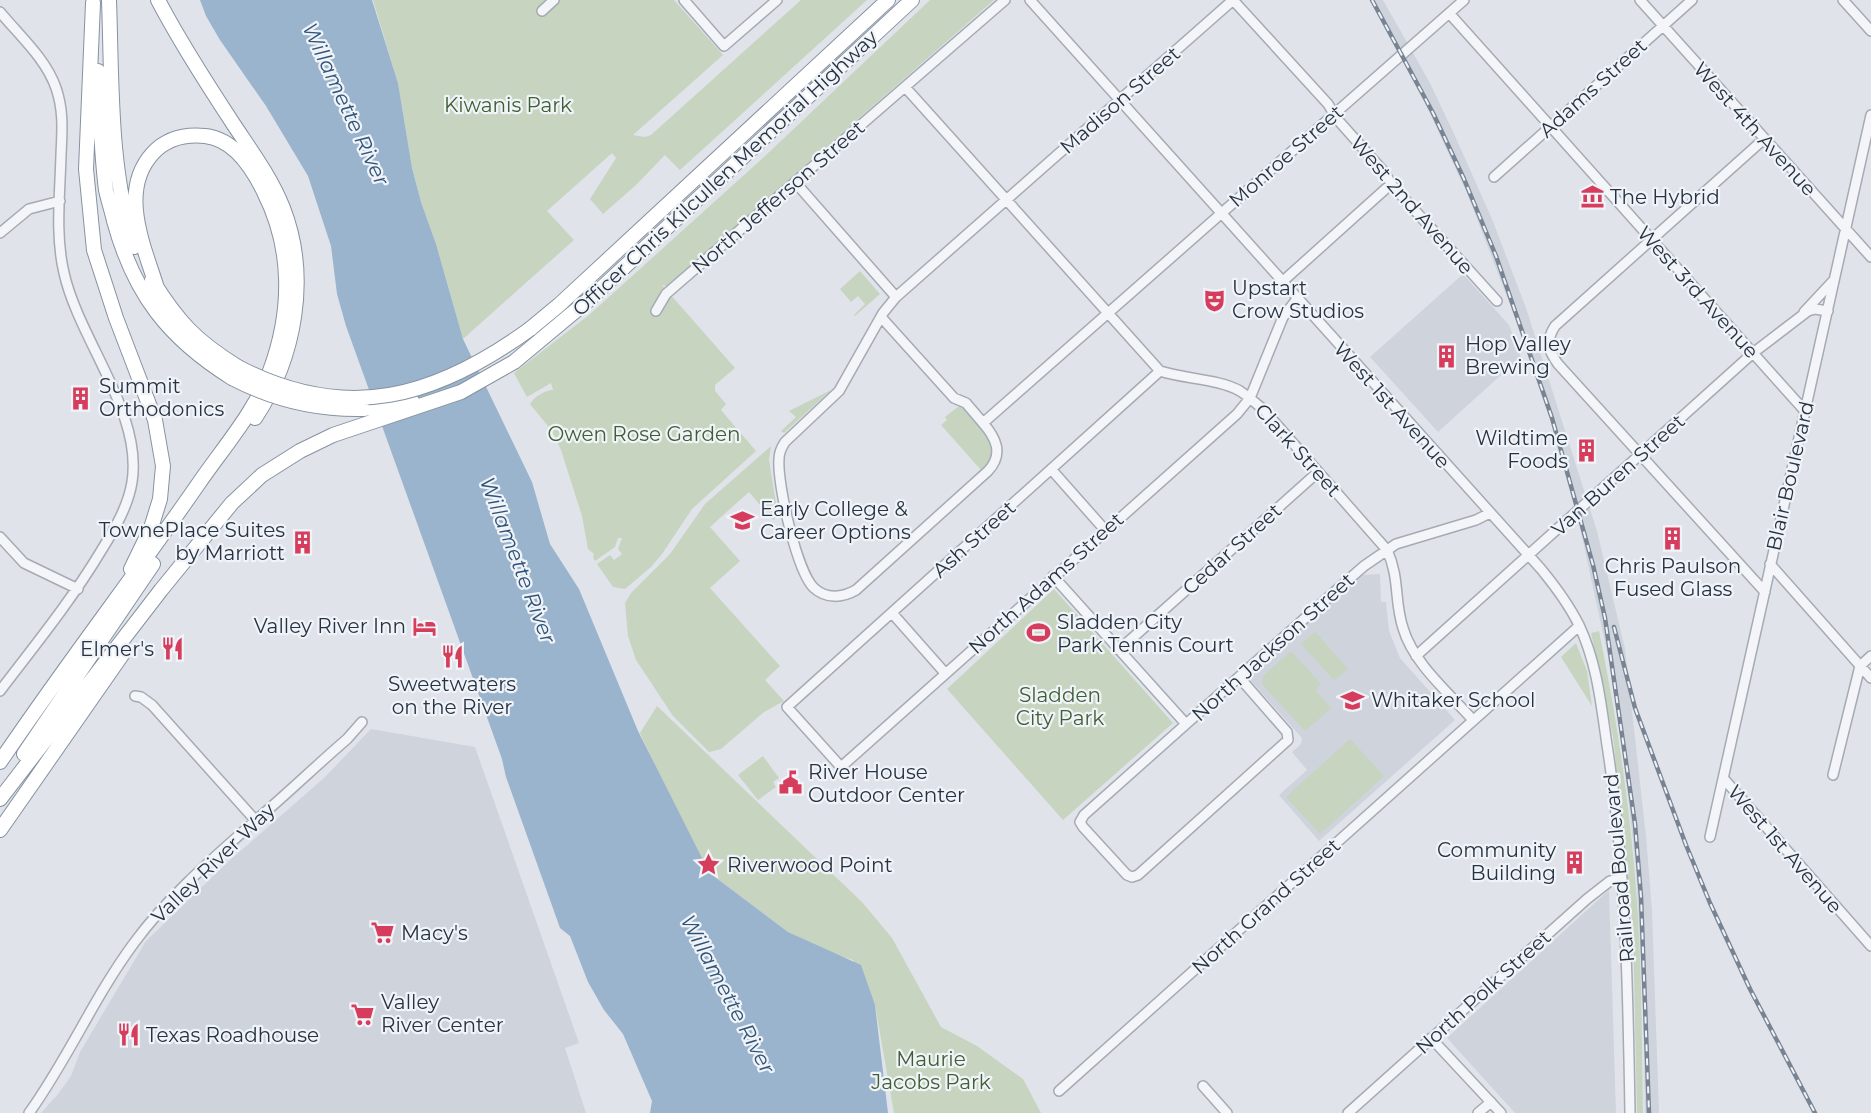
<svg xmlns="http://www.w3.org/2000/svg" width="1871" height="1113" font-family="Montserrat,sans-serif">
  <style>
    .built { fill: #ced3dc }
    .green { fill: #c6d4c0 }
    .water { fill: #99b4cc }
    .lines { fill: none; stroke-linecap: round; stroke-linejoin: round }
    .minor-casing { stroke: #a5abb4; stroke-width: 12 }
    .highway-casing { stroke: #8692a1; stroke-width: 16 }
    .minor { stroke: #f3f5f8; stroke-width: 9 }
    .highway { stroke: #fff; stroke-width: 14 }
    .rail-casing { stroke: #788494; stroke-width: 4.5 }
    .rail { stroke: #f0f3f7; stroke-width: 2; stroke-dasharray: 7; stroke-linecap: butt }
    .highway-bridge-casing { stroke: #8692a1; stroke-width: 16; stroke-linecap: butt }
    .highway-bridge { stroke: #fff; stroke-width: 14 }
    .labels { text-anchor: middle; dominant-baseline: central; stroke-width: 4.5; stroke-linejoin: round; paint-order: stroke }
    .street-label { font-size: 20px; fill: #273342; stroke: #f0f3f7 }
    .park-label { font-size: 20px; fill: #3e5f34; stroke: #f0f3f7 }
    .poi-label { font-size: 20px; fill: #273342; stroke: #f0f3f7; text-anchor: start }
    .water-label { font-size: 21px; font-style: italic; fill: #2f5479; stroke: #f0f3f7 }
  </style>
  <rect width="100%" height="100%" fill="#e0e4ea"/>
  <path class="built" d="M1370 0H1383L1430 83 1455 136 1492 219 1526 308 1597 531 1625 649 1646 836 1652 911 1659 1113H1645L1643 1010 1636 868 1622 743 1608 656 1573 496 1533 364 1467 193 1411 73Z
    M1463 274 1509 325 1521 357 1438 432 1370 357Z
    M1380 574 1381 602H1386L1389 631 1400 658 1455 720 1319 841 1279 795 1307 770 1292 752 1301 744 1302 738 1251 681 1250 676 1362 575Z
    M371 729 475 747 579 1043 565 1048 586 1113H41L58 1094 71 1076 80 1052 146 941 229 861 325 777Z
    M1609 890 1616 1113H1515L1447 1038Z"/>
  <path class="green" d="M373 0H674L723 55 633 135 645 137 651 135 801 0H867L680 170 665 155 636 185 603 214 590 199 616 158 612 153 547 211 574 240 463 339 436 244 421 202 412 168 398 83Z
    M930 0H994L667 286 662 285 735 368 715 385V391L726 404 721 410 756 451 692 509 662 554 651 567 625 589 613 587 597 564 610 555 614 560 622 554 618 549 622 538H618L615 547 595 561 593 557 594 554 588 549 582 516 561 450 552 431 530 404C534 397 545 390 553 390L551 383 527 397 514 373 589 315 765 156Z
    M860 271 880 294 855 316 854 315 865 304 858 296 851 302 840 289Z
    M831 390 784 433 781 431 796 417 789 411Z
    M959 406C965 409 971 417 976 422 991 440 1001 451 981 470L941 425 947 420 945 417Z
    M771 446 769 460 778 516 773 520 749 492 710 527 740 561 710 588 780 666 765 680 784 701 764 712 721 749 709 752 673 716 636 660 628 636 625 603 631 593 670 554 705 504Z
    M1054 589 1173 723 1063 820 947 689Z
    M1599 631C1621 739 1636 848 1640 958 1642 1009 1642 1061 1643 1113H1637L1633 929 1613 736 1591 633Z
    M1315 632 1348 669 1334 680 1301 644Z
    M1576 643 1587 671 1592 706 1561 657Z
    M1291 651 1321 684 1315 690 1331 708 1305 731 1262 684 1264 675Z
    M657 706 862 902 892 938 941 1027 977 1046 1023 1079 1041 1113H894L875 1005 853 960 832 953 788 932 715 877 694 851 640 733Z
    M1350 739 1384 776 1320 834 1286 797Z
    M763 756 779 778 773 782 776 787 758 800 738 775Z"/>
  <path class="water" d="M200 0H372L398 83 412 168 421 202 436 244 463 339 532 482 550 544 579 589 638 731 705 864 715 877 788 932 861 965 875 1005 888 1113H650L652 1101 623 1034 604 1010 588 982 570 936 560 928 506 777 502 759 346 326 337 294 331 246 308 176 266 106 220 40 206 16Z"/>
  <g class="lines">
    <defs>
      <path id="minor" d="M684 0 724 46 777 0
        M1030 0 1541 569C1555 586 1569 605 1579 625 1597 663 1601 704 1607 745 1626 867 1628 990 1630 1113
        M1233 0 896 297 883 313 839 391 785 442C781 448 779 453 779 459 777 484 797 572 814 588 826 599 842 598 856 590L988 471C1004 454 996 438 983 423L1464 0
        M1233 0 1328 104 1337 119 1385 173 1391 184 1497 301
        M1640 0 1871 257
        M1843 0 1871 31
        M542 11 554 0
        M0 12C20 36 46 59 56 88 64 111 62 132 61 155 60 194 55 235 64 273 79 340 143 413 132 482 128 507 114 530 101 551 71 601 35 645 0 691
        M1449 13 1804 410
        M905 87 1160 371C1184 379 1219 379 1240 391 1248 396 1255 403 1263 409L1387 550C1400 578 1394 601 1403 628 1413 663 1449 693 1473 720
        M1764 139 1555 326C1545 342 1548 350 1558 364L1765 592
        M1494 177 1692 0
        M795 182 896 297
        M0 233 29 209 60 201
        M1282 282 1391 184
        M656 311 666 294 1005 0
        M1804 312 1833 281
        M881 317 954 398 966 403 983 423
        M1160 371 787 707 841 767 1237 414 1250 398 1283 317 1297 299
        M1051 469 1105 530
        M0 537 24 563 78 589
        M1770 564 1871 678
        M1053 576 1186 724
        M892 613 945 673
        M1119 650 1318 472
        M1416 656 1753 353 1808 311 1815 309 1828 311
        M1239 677 1287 732 1288 740 1138 875 1132 877 1127 875 1083 827 1080 822 1084 815 1340 587 1364 566 1396 544 1476 520 1490 513
        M135 696 141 697 152 705 256 821
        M1833 775 1860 666 1871 656
        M1724 779 1871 946
        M1710 837 1871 115
        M1431 1038 1501 1113
        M1203 1086 1227 1113
        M1059 1091 1579 626
        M29 1113C68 1059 94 997 134 943 170 894 217 855 262 815 291 790 318 764 347 739L362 722
        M1348 1113 1587 899 1610 881 1622 878
        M1478 1113 1491 1102"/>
      <path id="highway" d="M109 0C112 83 109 168 134 247
        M158 0C181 44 207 84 234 125 252 152 271 178 283 208 310 277 295 358 255 418
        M93 3 86 169 94 250 116 318 155 420 163 466 160 499 151 528 131 569
        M98 71C100 110 101 151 106 190 108 200 112 211 114 221 134 294 168 338 232 378
        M152 280C178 322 196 341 238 367
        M530 329 559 305 888 0
        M363 409 412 401
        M24 754 153 564
        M0 762C64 667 134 577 199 483 223 448 255 412 270 371 292 312 293 249 264 192 252 167 234 139 205 136 185 134 167 138 153 153 118 191 144 246 157 288
        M0 799 161 590 232 503 262 475 300 451 333 435 461 392 514 362 592 297 912 0
        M0 830 124 652"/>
    </defs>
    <use href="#minor" class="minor-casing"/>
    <use href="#highway" class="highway-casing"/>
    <use href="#minor" class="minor"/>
    <use href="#highway" class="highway"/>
    <defs>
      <path id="rail" d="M1372 0 1433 113 1464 179 1496 256 1552 418 1593 565 1605 618 1635 824 1641 897 1649 1113
        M1614 627 1635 708 1686 845 1710 903 1750 989 1815 1113"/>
    </defs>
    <use href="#rail" class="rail-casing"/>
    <use href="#rail" class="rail"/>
    <defs>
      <path id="highway-bridge" d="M238 367C347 424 436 397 530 329
        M232 378C272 399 317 410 363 409"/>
    </defs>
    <use href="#highway-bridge" class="highway-bridge-casing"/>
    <use href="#highway-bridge" class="highway-bridge"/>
  </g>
  <defs>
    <symbol id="museum-bare" viewBox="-9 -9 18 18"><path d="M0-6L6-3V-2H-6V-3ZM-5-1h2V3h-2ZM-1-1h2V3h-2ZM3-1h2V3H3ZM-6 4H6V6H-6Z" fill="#d63d5c" stroke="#f0f3f7" stroke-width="2.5" paint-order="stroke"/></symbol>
    <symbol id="theatre-bare" viewBox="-9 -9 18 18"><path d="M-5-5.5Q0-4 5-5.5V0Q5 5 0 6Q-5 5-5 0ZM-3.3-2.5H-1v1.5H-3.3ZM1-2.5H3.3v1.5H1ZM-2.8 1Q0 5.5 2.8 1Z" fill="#d63d5c" stroke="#f0f3f7" stroke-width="2.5" paint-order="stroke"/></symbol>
    <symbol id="building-bare" viewBox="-9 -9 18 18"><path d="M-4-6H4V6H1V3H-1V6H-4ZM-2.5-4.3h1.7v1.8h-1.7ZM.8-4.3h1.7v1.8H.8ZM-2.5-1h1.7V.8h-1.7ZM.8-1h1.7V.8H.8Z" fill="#d63d5c" stroke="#f0f3f7" stroke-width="2.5" paint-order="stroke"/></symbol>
    <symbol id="school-bare" viewBox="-9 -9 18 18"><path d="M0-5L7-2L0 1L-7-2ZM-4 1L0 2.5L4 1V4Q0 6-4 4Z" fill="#d63d5c" stroke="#f0f3f7" stroke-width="2.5" paint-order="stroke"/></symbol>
    <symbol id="hotel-bare" viewBox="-9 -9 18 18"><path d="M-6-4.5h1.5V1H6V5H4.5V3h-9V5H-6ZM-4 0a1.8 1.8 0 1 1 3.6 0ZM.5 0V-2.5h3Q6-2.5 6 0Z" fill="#d63d5c" stroke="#f0f3f7" stroke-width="2.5" paint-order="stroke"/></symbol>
    <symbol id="stadium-bare" viewBox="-9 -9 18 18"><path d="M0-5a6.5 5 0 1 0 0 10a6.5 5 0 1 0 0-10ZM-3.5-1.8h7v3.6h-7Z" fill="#d63d5c" stroke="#f0f3f7" stroke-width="2.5" paint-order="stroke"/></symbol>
    <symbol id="restaurant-bare" viewBox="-9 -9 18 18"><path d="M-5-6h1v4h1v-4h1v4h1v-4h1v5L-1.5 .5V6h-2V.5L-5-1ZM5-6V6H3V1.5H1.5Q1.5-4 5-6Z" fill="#d63d5c" stroke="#f0f3f7" stroke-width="2.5" paint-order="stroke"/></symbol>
    <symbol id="civic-bare" viewBox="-9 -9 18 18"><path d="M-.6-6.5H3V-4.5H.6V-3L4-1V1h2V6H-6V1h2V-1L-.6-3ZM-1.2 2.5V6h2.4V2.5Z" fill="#d63d5c" stroke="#f0f3f7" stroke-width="2.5" paint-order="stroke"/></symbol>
    <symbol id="sight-bare" viewBox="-9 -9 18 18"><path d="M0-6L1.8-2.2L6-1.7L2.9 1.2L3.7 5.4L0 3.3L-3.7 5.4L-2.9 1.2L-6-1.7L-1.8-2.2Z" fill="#d63d5c" stroke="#f0f3f7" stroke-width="2.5" paint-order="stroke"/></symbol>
    <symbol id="supermarket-bare" viewBox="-9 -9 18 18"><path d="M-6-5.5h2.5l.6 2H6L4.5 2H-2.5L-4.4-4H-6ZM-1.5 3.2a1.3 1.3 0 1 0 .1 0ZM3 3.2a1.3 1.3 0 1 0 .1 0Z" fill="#d63d5c" stroke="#f0f3f7" stroke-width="2.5" paint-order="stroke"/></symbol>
  </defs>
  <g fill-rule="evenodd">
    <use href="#museum-bare" x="1576" y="180" width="33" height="33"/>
    <use href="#theatre-bare" x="1198" y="284" width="33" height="33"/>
    <use href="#building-bare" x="1430" y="340" width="33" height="33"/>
    <use href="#building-bare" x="64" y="382" width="33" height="33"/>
    <use href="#building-bare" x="1570" y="434" width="33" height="33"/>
    <use href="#school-bare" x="726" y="504" width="33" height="33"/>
    <use href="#building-bare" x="1656" y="522" width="33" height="33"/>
    <use href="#building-bare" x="286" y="526" width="33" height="33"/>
    <use href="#hotel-bare" x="408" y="610" width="33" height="33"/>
    <use href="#stadium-bare" x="1022" y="616" width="33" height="33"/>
    <use href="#restaurant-bare" x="156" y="632" width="33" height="33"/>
    <use href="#restaurant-bare" x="436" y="640" width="33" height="33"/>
    <use href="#school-bare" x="1336" y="684" width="33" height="33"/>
    <use href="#civic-bare" x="774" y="766" width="33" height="33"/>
    <use href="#building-bare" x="1558" y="846" width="33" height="33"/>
    <use href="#sight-bare" x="692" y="848" width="33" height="33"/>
    <use href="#supermarket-bare" x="366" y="916" width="33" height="33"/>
    <use href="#supermarket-bare" x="346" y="998" width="33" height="33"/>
    <use href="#restaurant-bare" x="112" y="1018" width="33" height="33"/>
  </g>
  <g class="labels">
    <g class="street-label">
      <text transform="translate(1593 88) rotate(-42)">Adams Street</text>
      <text transform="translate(1120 100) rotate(-41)">Madison Street</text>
      <text transform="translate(1755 129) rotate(48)">West 4th Avenue</text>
      <text transform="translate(1286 156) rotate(-41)">Monroe Street</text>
      <text transform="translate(725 173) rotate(-43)">Officer Chris Kilcullen Memorial Highway</text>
      <text transform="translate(778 197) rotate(-41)">North Jefferson Street</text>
      <text transform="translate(1412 205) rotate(49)">West 2nd Avenue</text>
      <text transform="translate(1698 292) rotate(48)">West 3rd Avenue</text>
      <text transform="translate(1392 405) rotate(48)">West 1st Avenue</text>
      <text transform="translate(1298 450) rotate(48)">Clark Street</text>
      <text transform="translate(1618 475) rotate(-42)">Van Buren Street</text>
      <text transform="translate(1790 476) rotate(-77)">Blair Boulevard</text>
      <text transform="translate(974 539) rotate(-42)">Ash Street</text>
      <text transform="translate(1232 549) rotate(-42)">Cedar Street</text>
      <text transform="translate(1046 583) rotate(-42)">North Adams Street</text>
      <text transform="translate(1273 647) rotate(-42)">North Jackson Street</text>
      <text transform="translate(1785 849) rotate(49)">West 1st Avenue</text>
      <text transform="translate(213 863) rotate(-44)">Valley River Way</text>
      <text transform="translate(1619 868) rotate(-95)">Railroad Boulevard</text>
      <text transform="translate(1266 906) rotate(-42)">North Grand Street</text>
      <text transform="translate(1483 992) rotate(-42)">North Polk Street</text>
    </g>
    <g class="park-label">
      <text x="508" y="105">Kiwanis Park</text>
      <text x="644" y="434">Owen Rose Garden</text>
      <text x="1060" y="695">Sladden<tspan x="1060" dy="23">City Park</tspan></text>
      <text x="931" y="1059">Maurie<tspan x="931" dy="23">Jacobs Park</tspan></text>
    </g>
    <g class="poi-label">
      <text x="1610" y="197">The Hybrid</text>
      <text x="1232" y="288">Upstart<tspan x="1232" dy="23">Crow Studios</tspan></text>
      <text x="1465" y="344">Hop Valley<tspan x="1465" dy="23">Brewing</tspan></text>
      <text x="99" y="386">Summit<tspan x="99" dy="23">Orthodonics</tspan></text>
      <text x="1568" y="438" text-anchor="end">Wildtime<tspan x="1568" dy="23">Foods</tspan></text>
      <text x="760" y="509">Early College &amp;<tspan x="760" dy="23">Career Options</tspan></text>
      <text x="285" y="530" text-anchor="end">TownePlace Suites<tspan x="285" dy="23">by Marriott</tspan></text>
      <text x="1673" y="566" text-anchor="middle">Chris Paulson<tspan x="1673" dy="23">Fused Glass</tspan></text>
      <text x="1057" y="622">Sladden City<tspan x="1057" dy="23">Park Tennis Court</tspan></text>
      <text x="406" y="626" text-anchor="end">Valley River Inn</text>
      <text x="154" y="649" text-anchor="end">Elmer's</text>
      <text x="452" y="684" text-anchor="middle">Sweetwaters<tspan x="452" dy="23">on the River</tspan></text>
      <text x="1371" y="700">Whitaker School</text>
      <text x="808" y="772">River House<tspan x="808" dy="23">Outdoor Center</tspan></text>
      <text x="1556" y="850" text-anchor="end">Community<tspan x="1556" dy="23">Building</tspan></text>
      <text x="727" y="865">Riverwood Point</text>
      <text x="401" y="933">Macy's</text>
      <text x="381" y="1002">Valley<tspan x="381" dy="23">River Center</tspan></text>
      <text x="146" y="1035">Texas Roadhouse</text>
    </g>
    <g class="water-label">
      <text transform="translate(346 104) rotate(65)">Willamette River</text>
      <text transform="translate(518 560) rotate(69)">Willamette River</text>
      <text transform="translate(728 994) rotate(62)">Willamette River</text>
    </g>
  </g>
</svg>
